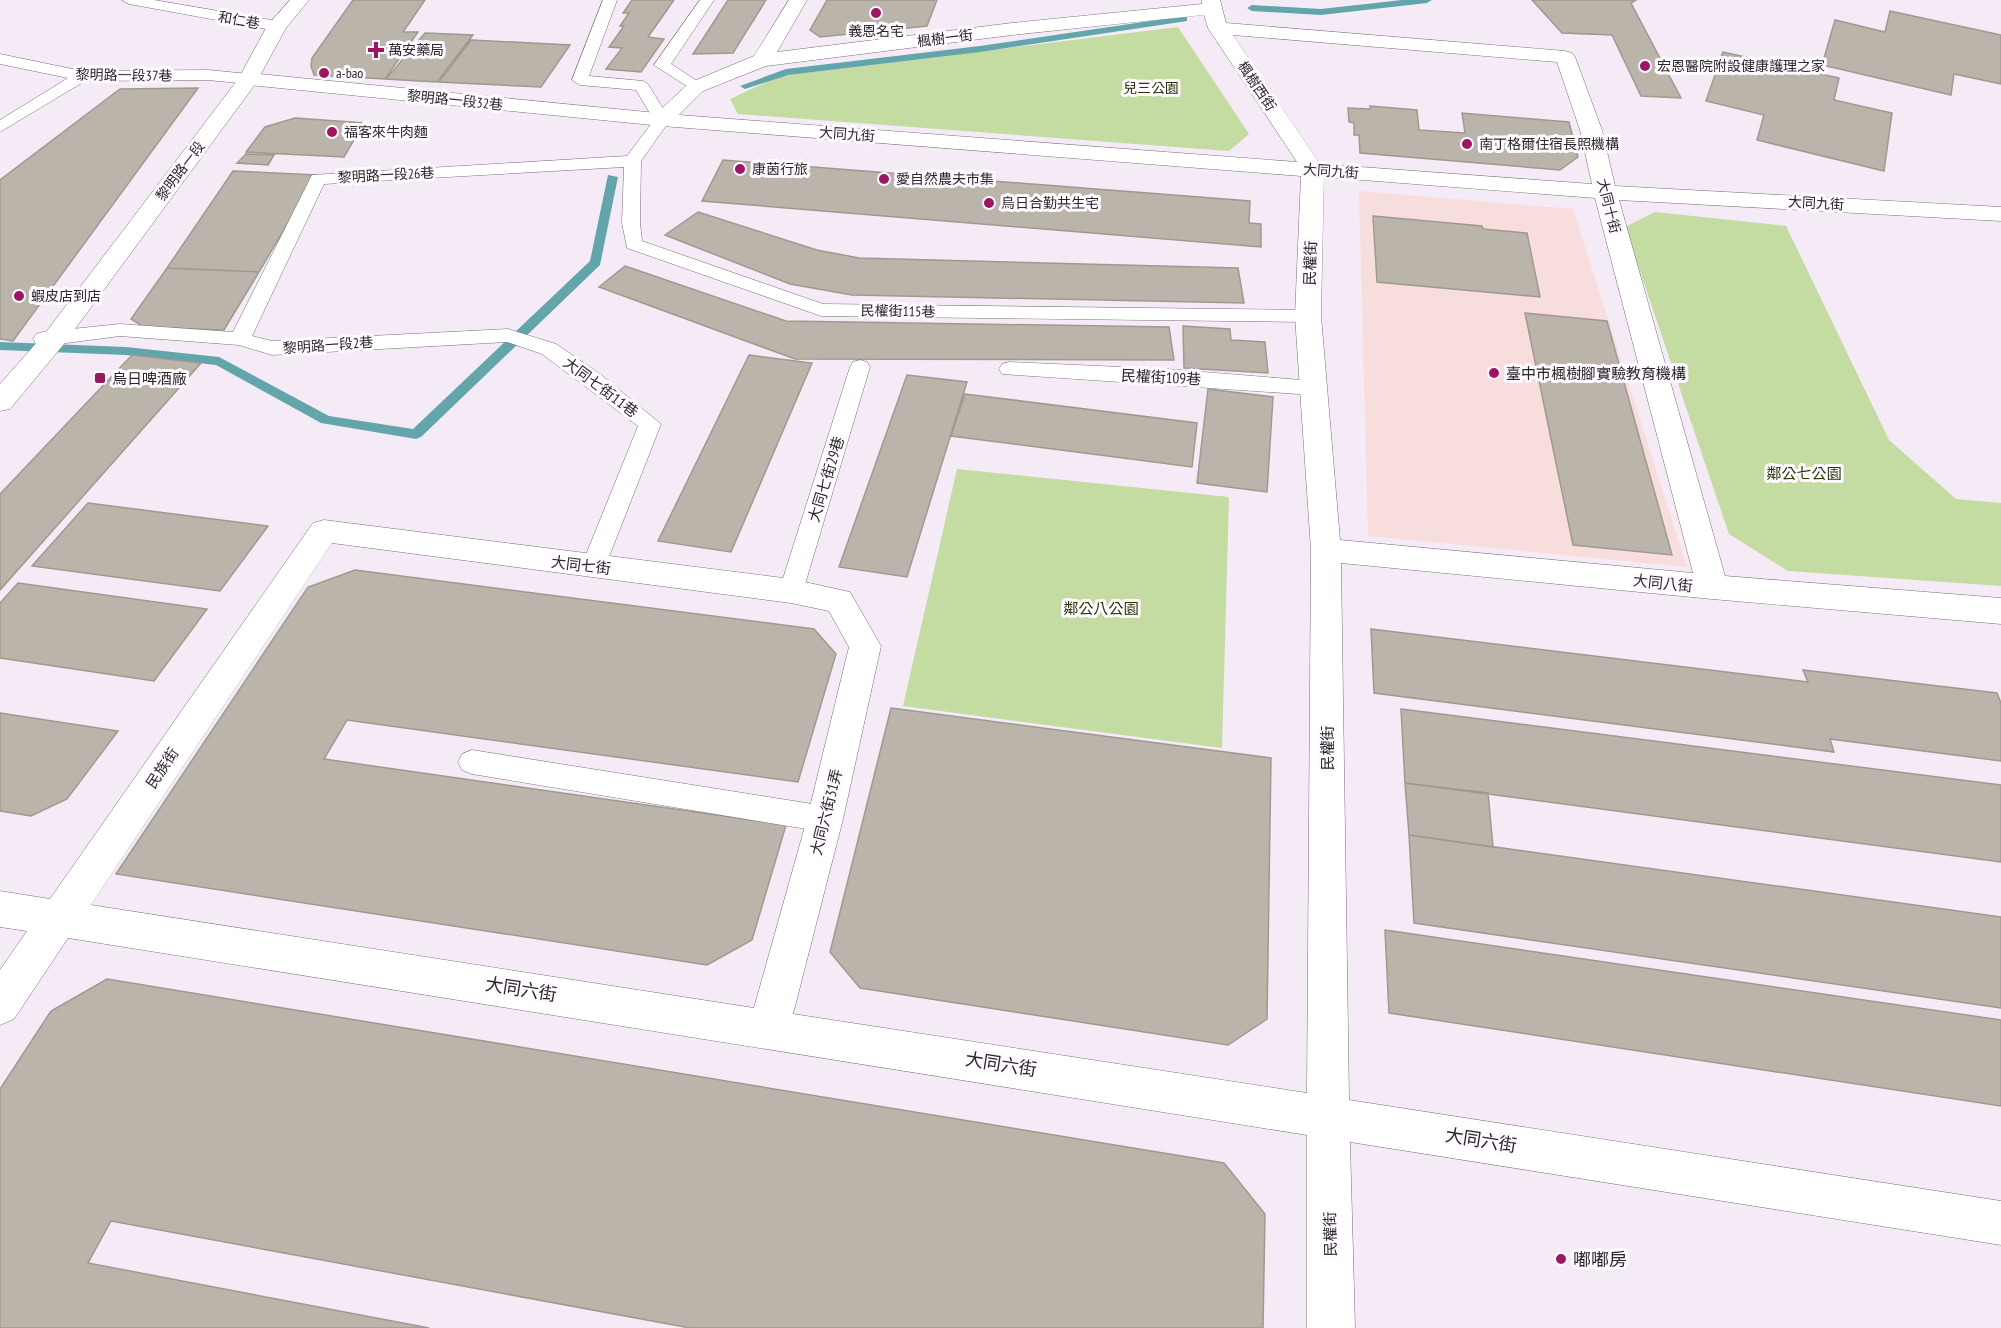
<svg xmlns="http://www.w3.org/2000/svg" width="2001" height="1328" font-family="'PT Sans Narrow','Noto Sans TC',sans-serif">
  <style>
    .education { fill: #f8dddd }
    .green { fill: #c4dba1 }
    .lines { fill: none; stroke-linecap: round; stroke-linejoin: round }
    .stream { fill: #62a6ab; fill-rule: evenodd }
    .building { fill: #bbb4aa; stroke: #a0998f; stroke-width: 1.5 }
    .service-casing { stroke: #766e78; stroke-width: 1 }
    .minor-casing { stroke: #766e78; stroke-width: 1 }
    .secondary-casing { stroke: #766e78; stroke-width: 1 }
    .service { fill: #fff; fill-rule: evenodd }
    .minor { fill: #fff; fill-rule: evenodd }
    .secondary { fill: #fff; fill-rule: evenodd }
    .poi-dot { fill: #9f1562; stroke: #fefaff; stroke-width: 2 }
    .labels { text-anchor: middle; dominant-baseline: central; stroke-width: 6; stroke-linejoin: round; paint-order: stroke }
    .far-street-label { font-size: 14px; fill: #2a272b; stroke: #fefaff }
    .far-poi-label { font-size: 14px; fill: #2a272b; stroke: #fefaff; text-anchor: start }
    .far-park-label { font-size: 14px; fill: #273503; stroke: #fefaff }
    .street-label { font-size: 15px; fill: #2a272b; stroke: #fefaff }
    .poi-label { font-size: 15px; fill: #2a272b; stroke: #fefaff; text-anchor: start }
    .park-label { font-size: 15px; fill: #273503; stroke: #fefaff }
    .near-street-label { font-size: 18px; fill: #2a272b; stroke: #fefaff }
    .near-poi-label { font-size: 18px; fill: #2a272b; stroke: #fefaff; text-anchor: start }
  </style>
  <rect width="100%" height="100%" fill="#f4ebf6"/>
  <path class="education" d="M1359 191 1573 209 1687 567 1368 536Z"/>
  <path class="green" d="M1178 27 1249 134 1229 151 738 114 730 99 780 76Z
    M1655 212 1786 226 1889 440 1956 499 2001 503V586L1788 571 1729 534 1625 227Z
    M957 469 1229 497 1222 748 903 706Z"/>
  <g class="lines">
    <path class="stream" d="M1402 0H1432L1427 3 1321 15 1252 11 1247 8 1252 5 1321 9Z
      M1184 16 1187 17V21L980 52 788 75 745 89 740 86 786 69 980 46Z
      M608 175 618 177 600 265 421 437 416 439 321 423 216 365 126 355 0 350V342L126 347 219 357 329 416 413 429 590 261Z"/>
  </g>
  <path class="building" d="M353 0H425L403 32H418L385 79 314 75 311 66 312 58Z
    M632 0H674L648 37 664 39 641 72 606 69 622 48 609 47 624 26H620L629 13H623Z
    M728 0H766L733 53 693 54Z
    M827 0H937L927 26 820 37 810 30Z
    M1532 0H1636L1631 3 1681 98 1641 96 1612 35 1562 33Z
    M1890 11 2001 35V84L1954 74 1951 95 1822 65 1835 20 1885 32Z
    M425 33 473 35 437 82 386 79Z
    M471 40 570 45 541 87 439 82Z
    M1723 52 1839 78 1834 100 1892 113 1884 171 1757 140 1764 115 1706 101Z
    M198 88 13 341 0 339V180L120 89Z
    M1370 106 1417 110 1419 130 1465 133 1462 113 1569 122 1578 157 1560 170 1360 153 1359 135H1354V123L1349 122 1348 108 1370 109Z
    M295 118 364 123 344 157 246 152 265 127Z
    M246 154 274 155 268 165 237 163Z
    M723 160 1250 201 1249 223 1261 224V247L702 201Z
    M233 171 316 175 259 272 167 268Z
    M698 212 817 250 859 258 1238 268 1244 303 852 295 790 284 665 235Z
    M1373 216 1482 226 1483 229 1527 233 1540 297 1377 282Z
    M625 266 786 321 1169 327 1174 360 795 359 599 287Z
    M167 268 259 272 224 330 144 327 131 319Z
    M1525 313 1607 321 1672 555 1573 545Z
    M1183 326 1230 329 1231 340 1265 342 1268 373 1184 368Z
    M132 355 201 363 0 590V494Z
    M749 355 812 363 731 552 658 541Z
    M907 375 967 382 907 577 839 567Z
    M1208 389 1273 397 1267 492 1197 483Z
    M965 394 1197 423 1192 467 951 436Z
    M88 503 268 526 220 591 32 566Z
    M355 570 814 629 836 654 798 782 347 720 324 759 786 825 752 940 707 965 116 874 308 587Z
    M18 583 207 609 154 681 0 658V603Z
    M1371 629 1808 682 1803 670 1997 693 2001 703V761L1830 739 1834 752 1374 693Z
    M891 708 1271 758 1267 1019 1228 1045 860 988 830 952Z
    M1401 709 2001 785V862L1405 783Z
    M0 713 118 731 67 799 31 816 0 811Z
    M1405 783 1488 793 1493 847 1409 835Z
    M1409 835 2001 917V1008L1414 923Z
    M1385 930 2001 1020V1106L1389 1013Z
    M107 979 1224 1163 1265 1214 1263 1328H690L111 1221 88 1263 429 1328H0V1089L51 1011Z"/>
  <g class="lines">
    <defs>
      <path id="service" d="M122 0H154L277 21 285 26 277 31 129 4Z
        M603 0H617L589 76 643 81 648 84 670 120 641 161 640 223 642 241 823 304 1308 310 1315 312 1318 316 1315 320 1308 322 821 316 627 248 622 223 624 167 324 184 252 336 272 341 508 329 556 344 600 374 661 424 605 567 601 573 593 576 585 573 581 567 638 426 542 354 507 342 272 355 239 345 120 336 43 346 36 344 33 339 36 334 43 332 120 324 233 332 312 175 627 156 654 120 636 90 580 85 572 80Z
        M700 0H714L671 64 702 84 704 87 702 90 696 92 654 65Z
        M0 54 82 71 208 70 249 74 257 79 249 84 208 80 85 81 0 132V120L68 78 0 64Z
        M860 360 867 362 870 367 803 591 800 598 791 600 782 598 779 591 850 367 853 362Z
        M1009 362 1166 369 1314 381 1321 383 1324 388 1321 393 1314 395 1002 374 999 369 1002 364Z
        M472 750 825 806 835 810 839 819 835 828 825 832 472 774 462 770 458 762 462 754Z"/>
      <path id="minor" d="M789 0H807L777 52 1012 23 1202 4V0H1220L1226 23 1565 51 1572 53 1575 57 1602 130 1615 186 2001 207V221L1619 200 1725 576 2001 598V624L1712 599 1341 563 1349 1100 2001 1201V1245L1350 1142 1355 1328H1307V1135L68 938 14 1019 0 1025V970L27 931 0 927V891L50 899 313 523 324 520 791 579 850 592 881 646 843 819 793 1014 1307 1093 1311 550 1295 316 1301 176 662 126 249 85 242 83 239 79 242 75 249 73 657 113 689 83 754 56ZM1204 15 1208 28 1297 162 679 115 703 91 766 66 1012 35ZM1233 35 1557 62 1580 130 1592 184 1320 164ZM1324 177 1595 198 1693 573 1340 540 1321 316ZM332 543 791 603 829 611 849 647 807 819 754 1008 91 905Z"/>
      <path id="secondary" d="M290 0H309L286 28 256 83 64 344 10 409 0 411V384L46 332 239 78 267 26Z"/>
    </defs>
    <use href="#service" class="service-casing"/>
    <use href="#minor" class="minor-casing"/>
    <use href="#secondary" class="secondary-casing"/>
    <use href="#service" class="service"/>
    <use href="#minor" class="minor"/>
    <use href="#secondary" class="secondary"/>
  </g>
  <g class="poi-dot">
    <circle cx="876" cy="13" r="6"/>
    <path d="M373 41h6v6h6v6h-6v6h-6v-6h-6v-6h6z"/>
    <circle cx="1645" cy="66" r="6"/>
    <circle cx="324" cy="73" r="6"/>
    <circle cx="332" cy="132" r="6"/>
    <circle cx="1467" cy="144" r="6"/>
    <circle cx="740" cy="169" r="6"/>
    <circle cx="884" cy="179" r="6"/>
    <circle cx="989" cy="203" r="6"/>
    <circle cx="19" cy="296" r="6"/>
    <circle cx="1494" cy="373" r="6"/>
    <rect x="94" y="372" width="12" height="12" rx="3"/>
    <circle cx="1561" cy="1259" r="6"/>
  </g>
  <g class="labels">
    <g class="far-street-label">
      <text transform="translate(239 20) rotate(10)">和仁巷</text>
      <text transform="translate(945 38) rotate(-7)">楓樹一街</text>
      <text transform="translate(124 75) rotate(1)">黎明路一段37巷</text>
      <text transform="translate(1257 86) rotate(56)">楓樹西街</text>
      <text transform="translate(455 100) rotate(6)">黎明路一段32巷</text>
      <text transform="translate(847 134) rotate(4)">大同九街</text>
      <text transform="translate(180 171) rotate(-53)">黎明路一段</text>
      <text transform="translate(1331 171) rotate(4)">大同九街</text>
      <text transform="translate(386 175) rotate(-3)">黎明路一段26巷</text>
      <text transform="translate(1816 203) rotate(3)">大同九街</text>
      <text transform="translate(1609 206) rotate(76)">大同十街</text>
      <text transform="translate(898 311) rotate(1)">民權街115巷</text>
      <text transform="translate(328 345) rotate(-4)">黎明路一段2巷</text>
    </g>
    <g class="far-poi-label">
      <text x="876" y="31" text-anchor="middle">義恩名宅</text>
      <text x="388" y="50">萬安藥局</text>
      <text x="1657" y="66">宏恩醫院附設健康護理之家</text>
      <text x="336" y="73">a-bao</text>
      <text x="344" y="132">福客來牛肉麵</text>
      <text x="1479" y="144">南丁格爾住宿長照機構</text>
      <text x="752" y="169">康茵行旅</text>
      <text x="896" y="179">愛自然農夫市集</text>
      <text x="1001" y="203">烏日合勤共生宅</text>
      <text x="31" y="296">蝦皮店到店</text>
    </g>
    <g class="far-park-label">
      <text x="1151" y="88">兒三公園</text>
    </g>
    <g class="street-label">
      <text transform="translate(1310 263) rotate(-88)">民權街</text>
      <text transform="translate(1161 377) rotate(3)">民權街109巷</text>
      <text transform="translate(601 387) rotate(37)">大同七街11巷</text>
      <text transform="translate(826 479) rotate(-73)">大同七街29巷</text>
      <text transform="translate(581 565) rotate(7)">大同七街</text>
      <text transform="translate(1663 583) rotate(6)">大同八街</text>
      <text transform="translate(1327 748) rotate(-90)">民權街</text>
      <text transform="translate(162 768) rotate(-56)">民族街</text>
      <text transform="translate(826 812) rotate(-76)">大同六街31弄</text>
      <text transform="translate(1330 1234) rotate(-91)">民權街</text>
    </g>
    <g class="poi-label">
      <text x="1506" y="373">臺中市楓樹腳實驗教育機構</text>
      <text x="112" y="378">烏日啤酒廠</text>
    </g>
    <g class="park-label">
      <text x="1804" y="473">鄰公七公園</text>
      <text x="1101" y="608">鄰公八公園</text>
    </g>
    <g class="near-street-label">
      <text transform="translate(521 989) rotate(9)">大同六街</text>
      <text transform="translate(1001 1064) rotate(9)">大同六街</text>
      <text transform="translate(1481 1140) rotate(9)">大同六街</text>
    </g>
    <g class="near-poi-label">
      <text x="1573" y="1259">嘟嘟房</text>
    </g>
  </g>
</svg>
